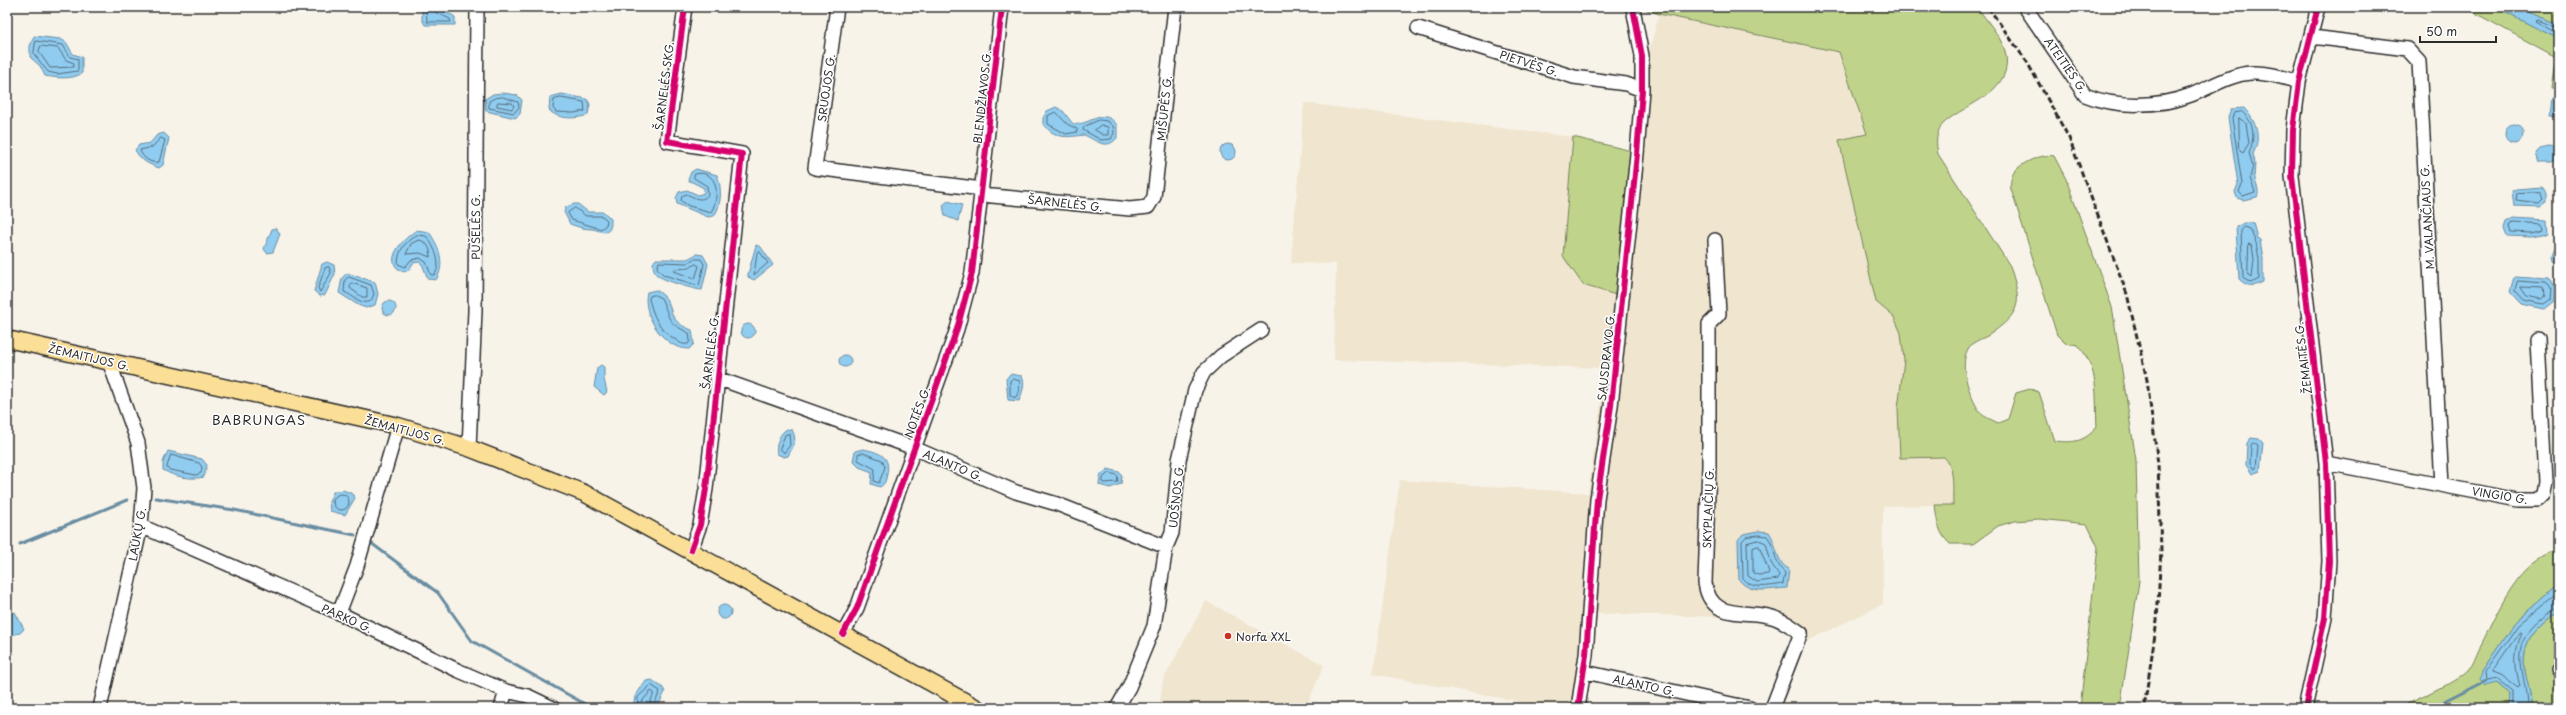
<svg xmlns="http://www.w3.org/2000/svg" width="2566" height="715" font-family="'Playpen Sans',sans-serif">
  <style>
    .built { fill: #f0e5cf }
    .green { fill: #bfd48a; stroke: #75805a }
    .water { fill: #90ccf0; stroke: #688ca1 }
    .lines { fill: none; stroke-linecap: round; stroke-linejoin: round }
    .shore { stroke: #536b7a; stroke-width: 1 }
    .stream { stroke: #688ca1; stroke-width: 3 }
    .minor-casing { stroke: #2b2b2b; stroke-width: 16 }
    .major-casing { stroke: #2b2b2b; stroke-width: 19 }
    .minor { stroke: #fff; stroke-width: 13 }
    .major { stroke: #fbdf96; stroke-width: 16 }
    .rail { stroke: #2b2b2b; stroke-width: 3; stroke-dasharray: 6 3; stroke-linecap: butt }
    .cycleway-casing { stroke: #fff; stroke-width: 8 }
    .cycleway { stroke: #d6006c; stroke-width: 6 }
    .poi-dot { fill: #c8321e; stroke: #fff; stroke-width: 1.5 }
    .labels { text-anchor: middle; dominant-baseline: central; stroke-width: 3; stroke-linejoin: round; paint-order: stroke }
    .street-label { font-size: 11px; fill: #2b2b2b; stroke: #fff }
    .poi-label { font-size: 11px; fill: #2b2b2b; stroke: #fff; text-anchor: start }
    .quarter-label { font-size: 13px; letter-spacing: 1px; fill: #2b2b2b; stroke: #fff }
  </style>
  <rect width="100%" height="100%" fill="#f8f3e9"/>
  <filter id="ink" filterUnits="userSpaceOnUse"><feTurbulence type="fractalNoise" baseFrequency=".025" numOctaves="2"/><feDisplacementMap in="SourceGraphic" scale="8" xChannelSelector="R" yChannelSelector="G"/><feConvolveMatrix kernelMatrix="1 2 1 2 8 2 1 2 1" color-interpolation-filters="sRGB"/></filter>
  <g filter="url(#ink)">
    <path class="built" d="M1659 14 1839 52 1867 135 1839 140 1876 302 1894 317 1901 333 1904 360 1898 408 1900 458 1944 457 1949 462 1952 471 1953 505 1883 506V604L1806 642 1774 622 1756 618 1582 613 1581 658 1572 708H1553L1373 674 1400 480 1588 493 1606 368 1334 360 1336 264 1291 263 1304 103 1573 137 1563 256 1616 295 1637 96Z
      M1206 601 1324 665 1306 708H1159L1163 680Z"/>
    <path class="green" d="M1638 7H1977C1987 21 2000 35 2005 51 2016 92 1966 103 1944 123 1935 131 1936 144 1938 154L2010 266C2022 303 2022 312 1989 335 1984 338 1974 341 1970 346 1957 362 1969 396 1980 412 1983 417 1993 420 1998 423L2008 419 2016 393 2030 389 2039 392 2055 441C2074 443 2084 442 2097 427 2095 395 2100 370 2078 345L2065 343 2057 335 2010 186C2011 182 2011 177 2013 174 2019 163 2043 153 2054 156L2066 179 2112 307 2136 460 2139 581 2120 708H2080L2098 547 2087 524 2039 519 2015 521 1998 526 1973 544H1950C1938 533 1937 521 1935 505H1953C1952 490 1956 468 1944 457L1900 458 1898 408 1904 360 1901 333 1894 317 1876 302 1839 140 1867 134 1839 52 1659 14Z
      M2464 7H2494L2559 39V88H2551L2556 57Z
      M2514 7H2559V24Z
      M1573 137 1632 151 1616 295 1583 285 1563 256Z
      M2559 550V587L2553 589 2515 622 2482 671 2510 694 2509 708H2399C2417 699 2454 684 2468 670 2474 663 2477 651 2482 643 2499 609 2519 560 2559 550Z
      M2555 613H2559V708H2531C2531 690 2528 687 2525 671 2520 643 2536 630 2555 613Z"/>
    <path class="water" d="M422 7H433L452 15 455 17V25H425L422 19Z
      M2494 7H2514L2559 24V39Z
      M34 36 60 39 66 42 73 54 82 57V73C73 80 56 78 45 76L40 66 30 57V46Z
      M503 93 517 95 522 100 520 114 515 118 486 111 485 99 493 94Z
      M562 94 587 99 590 104 588 115C576 119 558 120 549 110L550 97Z
      M2559 98V116L2550 115 2552 99Z
      M1056 107 1063 111 1073 124C1090 126 1103 106 1117 125V138C1106 151 1096 140 1084 135 1068 137 1056 140 1043 124V118L1047 111Z
      M2244 108C2256 121 2262 137 2253 154 2257 167 2253 169 2255 179 2256 186 2260 190 2257 197L2243 200 2237 198 2235 192 2238 184 2228 118 2231 109Z
      M2505 134a9 9 0 1 1 18 0a9 9 0 1 1-18 0Z
      M164 133 169 138 163 165 159 168C148 164 141 161 135 150L139 145 150 143 157 135Z
      M1220 152a8 8 0 1 1 16 0a8 8 0 1 1-16 0Z
      M2549 147 2556 148 2557 159 2552 163H2539L2536 153 2540 149Z
      M696 169 717 175C722 187 722 205 714 216L708 217 677 204 676 198 679 192 687 190 698 195 704 193V188L688 180 691 172Z
      M2542 187 2547 193V202L2540 207 2514 206 2512 191 2516 189Z
      M948 201 962 205 958 221 945 216 943 205Z
      M574 204H578L588 212H604L611 219C612 239 600 230 592 229 584 229 578 227 570 224L564 212 566 207Z
      M2514 218 2547 220 2548 234 2531 237 2508 236 2505 228 2507 222Z
      M2244 223H2253L2257 238 2260 240 2263 258V282C2253 287 2247 287 2239 279L2236 227Z
      M276 228 280 234 273 252 267 253 264 249 272 229Z
      M417 230 429 232C439 246 446 264 436 280L428 279 422 264 419 262 413 263 409 270 404 272C380 263 403 238 417 230Z
      M756 245 761 247 773 265 754 280 748 277V274Z
      M2554 248H2559V264L2552 261 2551 256Z
      M697 254 703 255 708 264 702 290C695 290 662 280 657 275 654 272 653 267 653 263L656 259H687Z
      M327 262 334 265 335 274 325 295 320 296 314 291 322 264Z
      M347 273 375 282 378 294 375 305 366 308 358 305 339 293 342 278Z
      M2514 277 2549 279 2554 288 2553 301 2543 309 2522 304 2510 291Z
      M656 290C679 303 661 319 692 330L694 344 689 349C665 350 641 315 647 292Z
      M382 308a7 7 0 1 1 14 0a7 7 0 1 1-14 0Z
      M741 331a7 7 0 1 1 14 0a7 7 0 1 1-14 0Z
      M839 361a6 6 0 1 1 12 0a6 6 0 1 1-12 0Z
      M601 365 604 367V379L607 392 604 395 594 387 597 368Z
      M1010 374 1022 376C1026 384 1022 393 1019 401L1008 400 1006 379Z
      M787 429 792 430C798 440 793 447 788 456L784 457 777 454C775 446 779 433 787 429Z
      M2251 438 2259 439 2263 443 2260 471 2252 474 2246 465 2247 443Z
      M863 449C879 452 891 456 887 474 886 480 885 484 880 487L871 484 872 472 859 467 853 461 855 451Z
      M168 451 202 459 207 465 204 477C192 480 174 477 163 470V462Z
      M1108 469 1119 472 1122 475 1121 484 1110 488 1099 485 1100 476Z
      M343 490 353 494 355 498 345 515 330 511 329 502 333 492Z
      M1759 531 1769 532C1777 543 1776 564 1789 569L1787 588C1769 589 1752 595 1739 580L1738 540 1743 534Z
      M2559 587V613H2555C2536 629 2520 644 2525 671 2528 686 2531 691 2531 708H2509L2510 693 2497 683 2485 686 2480 679 2482 671 2515 622 2553 589Z
      M717 612a7 7 0 1 1 14 0a7 7 0 1 1-14 0Z
      M15 612 24 629 20 633 7 636V615Z
      M652 680 663 688 665 692 657 708H633L635 696 646 681Z"/>
    <g class="lines">
      <path class="shore" d="M426 7 427 22H451L450 19 435 12 433 7
        M2559 28 2539 20 2536 21 2559 34
        M36 41 63 45 70 57 78 59V71L57 74 48 72 34 54Z
        M41 46 58 48 66 60 74 63V67L50 68 39 52Z
        M503 97 518 102 519 107 514 113 489 108V101L495 98Z
        M561 98 584 102 585 111 574 113 556 112 553 108 554 100Z
        M498 102 512 103 514 106 512 109 497 106Z
        M1056 112 1067 124 1077 129V132L1066 134 1048 124V116Z
        M2242 112C2255 122 2255 139 2249 153L2253 166 2250 178 2255 192 2243 196 2239 192 2242 184 2232 118 2234 113Z
        M2239 118 2246 123 2249 143 2243 153 2240 151Z
        M1099 120 1107 121 1113 126 1114 133 1111 139 1101 140 1083 130 1084 127Z
        M1101 125 1108 127V135H1103L1095 130Z
        M161 138 165 140 159 162C151 164 142 158 140 150L152 147Z
        M695 174C719 168 720 198 711 212L689 206 681 201 682 196 686 194C694 197 701 203 708 195L707 186 694 178Z
        M2540 192 2543 199 2539 203 2516 200 2517 193Z
        M575 208 586 216H602L607 220 606 225 601 229 572 220 568 213Z
        M2515 222 2542 224 2543 230 2531 233 2512 232 2510 225Z
        M2245 227 2250 229 2256 243 2259 259V279L2253 282 2247 281 2243 277 2241 231Z
        M417 235 426 236C434 245 443 265 434 275H431L426 262 420 258 411 260 405 267 398 264C398 250 406 241 417 235Z
        M419 240C427 241 432 250 430 257L420 253 406 254 411 244Z
        M2249 244 2252 246 2254 259 2252 277 2248 275Z
        M760 252 768 263 754 275 757 253Z
        M694 259H701L704 264 699 286 664 275 657 268 659 262 687 263Z
        M696 264 699 266 695 279 674 271 675 269 689 268Z
        M329 267 331 273 320 292 318 288 325 268Z
        M349 277 371 285 374 294 371 301C361 306 353 295 344 292L345 280Z
        M2518 281 2546 283 2550 289 2549 299 2542 304 2524 300 2515 290Z
        M352 283 367 288V297H362L350 288Z
        M2521 287 2543 288 2544 296 2540 299 2527 296Z
        M655 295 661 298C672 321 665 321 689 333L690 341 688 344C683 345 680 343 676 340 659 329 654 318 649 299L650 296Z
        M1013 379 1020 381 1019 392 1015 398 1010 395V381Z
        M789 434 790 445 784 453 780 448 785 435Z
        M2253 443 2258 446 2256 468 2254 469 2250 464 2251 446Z
        M863 453 882 460 885 467 879 483 874 481 875 469 858 460V454Z
        M171 455 199 463 202 467 201 473 196 475 170 470 167 468Z
        M1109 473 1117 475 1118 482 1103 483V478Z
        M333 502a8 8 0 1 1 16 0a8 8 0 1 1-16 0Z
        M1759 535 1767 536C1776 547 1773 563 1785 573L1783 584C1769 586 1753 590 1743 579L1742 541 1746 537Z
        M1759 540 1766 543 1771 563 1779 575 1778 579 1757 582 1748 576 1747 543Z
        M1759 546 1769 572 1768 574 1758 575 1753 573V548Z
        M2520 632 2522 634C2513 651 2515 668 2520 686L2518 688 2501 675 2492 672Z
        M637 708 638 697 651 685 660 691 653 708
        M642 708 643 700 651 691 654 693 648 708
        M2513 708V691L2498 679 2486 681 2485 672 2518 625 2559 592
        M2527 708C2527 670 2506 650 2541 620 2547 615 2551 609 2559 609"/>
      <path class="stream" d="M156 498 234 510 355 535
        M371 543 438 593 472 641 592 708
        M20 544 127 500
        M2432 708 2486 681"/>
      <defs>
        <path id="minor" d="M685 7 667 141 742 154 706 489 700 525 691 550
          M837 7 815 168 982 189
          M2025 7 2085 95C2115 108 2160 107 2191 95 2209 88 2231 74 2251 73 2268 72 2284 78 2299 82
          M1418 28 1574 77 1626 84 1642 90
          M2312 37 2407 49 2419 62 2442 485
          M982 195 1130 209 1148 207 1154 197 1175 7
          M1715 240 1719 314 1709 324V465L1705 583C1711 622 1744 609 1772 617 1783 620 1791 626 1801 633L1772 708
          M717 378 914 448 1016 492 1057 504 1166 547
          M469 448 475 311 477 7
          M2326 463 2518 500H2537L2543 494 2545 482 2538 339
          M141 526 339 613 457 670 506 691 528 696 553 708
          M339 613 357 566 398 426
          M843 634 857 608 957 329 972 273 1002 7
          M2558 670H2559
          M1585 672 1750 708
          M100 708 141 526 144 488 138 443 109 361
          M501 708 506 691
          M1117 708 1129 687 1154 626 1166 547 1172 533 1179 460 1195 390 1204 372 1221 356 1261 330
          M1578 708 1586 655 1597 499 1611 406 1637 154 1642 90V56L1633 8
          M2305 708 2325 618 2329 561 2326 463 2292 176 2293 130 2299 82 2318 7"/>
        <path id="major" d="M7 339 398 426 469 448 584 493 977 708"/>
      </defs>
      <use href="#minor" class="minor-casing"/>
      <use href="#major" class="major-casing"/>
      <use href="#minor" class="minor"/>
      <use href="#major" class="major"/>
      <path class="rail" d="M1988 7 2027 62 2069 138 2127 294 2147 380 2158 464 2161 550 2157 621 2144 708"/>
      <defs>
        <path id="cycleway" d="M685 7 667 141 742 154 706 489 700 525 691 550
          M843 634 857 608 957 329 972 273 1002 7
          M1578 708 1586 655 1597 499 1611 406 1637 154 1642 90V56L1633 8
          M2305 708 2325 618 2329 561 2326 463 2292 176 2293 130 2299 82 2318 7"/>
      </defs>
      <use href="#cycleway" class="cycleway-casing"/>
      <use href="#cycleway" class="cycleway"/>
    </g>
  </g>
  <circle class="poi-dot" cx="1228" cy="636" r="4"/>
  <g class="labels">
    <g class="street-label">
      <text transform="translate(1529 63) rotate(18)">PIETVĖS G.</text>
      <text transform="translate(2066 65) rotate(55)">ATEITIES G.</text>
      <text transform="translate(664 86) rotate(-83)">ŠARNELĖS SKG.</text>
      <text transform="translate(826 88) rotate(-82)">SRUOJOS G.</text>
      <text transform="translate(982 97) rotate(-84)">BLENDŽIAVOS G.</text>
      <text transform="translate(1164 108) rotate(-84)">MIŠUPĖS G.</text>
      <text transform="translate(1065 203) rotate(6)">ŠARNELĖS G.</text>
      <text transform="translate(2427 217) rotate(-93)">M. VALANČIAUS G.</text>
      <text transform="translate(475 227) rotate(-90)">PUŠELĖS G.</text>
      <text transform="translate(710 352) rotate(-83)">ŠARNELĖS G.</text>
      <text transform="translate(89 357) rotate(13)">ŽEMAITIJOS G.</text>
      <text transform="translate(1606 357) rotate(-84)">SAUSDRAVO G.</text>
      <text transform="translate(2303 358) rotate(-97)">ŽEMAITĖS G.</text>
      <text transform="translate(917 412) rotate(-70)">NOTĖS G.</text>
      <text transform="translate(405 430) rotate(15)">ŽEMAITIJOS G.</text>
      <text transform="translate(953 465) rotate(23)">ALANTO G.</text>
      <text transform="translate(2500 495) rotate(9)">VINGIO G.</text>
      <text transform="translate(1176 496) rotate(-84)">UOŠNOS G.</text>
      <text transform="translate(1708 508) rotate(-88)">SKYPLAIČIŲ G.</text>
      <text transform="translate(137 534) rotate(-80)">LAUKŲ G.</text>
      <text transform="translate(347 618) rotate(24)">PARKO G.</text>
      <text transform="translate(1644 685) rotate(12)">ALANTO G.</text>
    </g>
    <g class="poi-label">
      <text x="1236" y="636">Norfa XXL</text>
    </g>
    <g class="quarter-label">
      <text x="259" y="419">BABRUNGAS</text>
    </g>
  </g>
  <rect width="2566" height="715" fill="none" stroke="#fff" stroke-width="24"/>
  <rect x="12" y="12" width="2542" height="691" fill="none" stroke="#2b2b2b" stroke-width="1.5" filter="url(#ink)"/>
  <path d="M2420 36v6h76v-6" fill="none" stroke="#2b2b2b" stroke-width="2"/>
  <text x="2426" y="36" font-size="12" fill="#2b2b2b" stroke="#ffffff" stroke-width="3" paint-order="stroke">50 m</text>
</svg>
